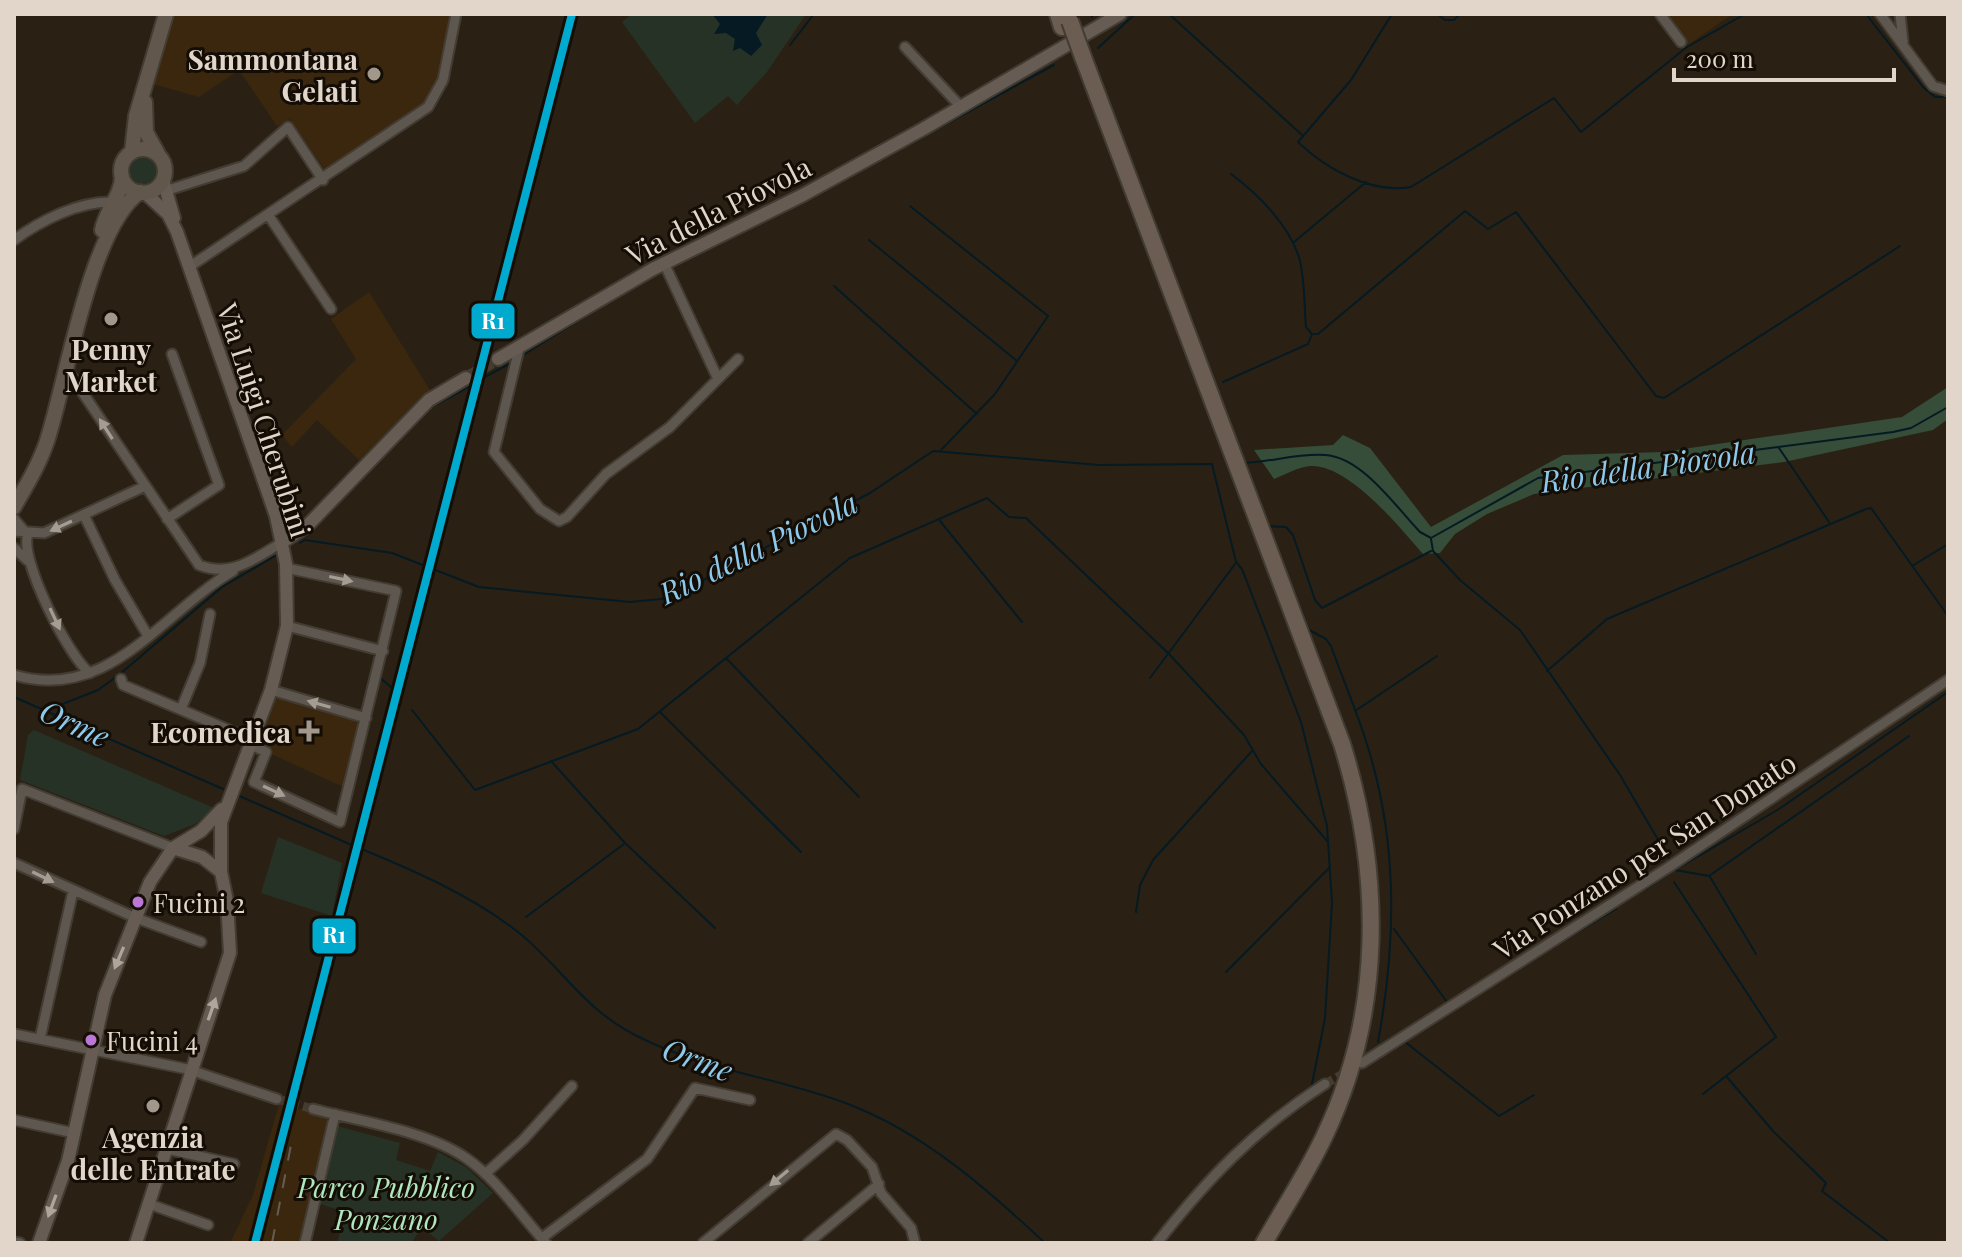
<svg xmlns="http://www.w3.org/2000/svg" width="1962" height="1257" font-family="'Playfair Display',serif">
  <style>
    .built { fill: #3a270d }
    .green { fill: #273227 }
    .forest { fill: #354d39 }
    .water { fill: #051a23 }
    .lines { fill: none; stroke-linecap: round; stroke-linejoin: round }
    .stream { stroke: #051a23; stroke-width: 2 }
    .street-tunnel { stroke: #453c2f; stroke-width: 9; stroke-dasharray: 9 4.5; stroke-linecap: butt }
    .secondary-tunnel { stroke: #453c2f; stroke-width: 12; stroke-dasharray: 12 6; stroke-linecap: butt }
    .street-casing { stroke: #433c33; stroke-width: 13 }
    .secondary-casing { stroke: #433c33; stroke-width: 16 }
    .primary-casing { stroke: #433c33; stroke-width: 18 }
    .highway-casing { stroke: #433c33; stroke-width: 20 }
    .street { stroke: #5e574f; stroke-width: 9 }
    .secondary { stroke: #665c53; stroke-width: 12 }
    .primary { stroke: #62574d; stroke-width: 14 }
    .highway { stroke: #6b5d52; stroke-width: 16 }
    .rail { stroke: #655d54; stroke-width: 2; stroke-dasharray: 14 14; stroke-linecap: butt }
    .highway-bridge-casing { stroke: #433c33; stroke-width: 20; stroke-linecap: butt }
    .highway-bridge { stroke: #6b5d52; stroke-width: 16 }
    .rail-1-casing { stroke: #140d05; stroke-width: 14 }
    .rail-1 { stroke: #00a9ce; stroke-width: 8 }
    .oneway { fill: #a69d92 }
    .oneway2 { fill: #b0a59a }
    .poi-dot { fill: #a1978a; stroke: #140d05; stroke-width: 3 }
    .bus-dot { fill: #ba77d6; stroke: #140d05; stroke-width: 3 }
    .labels { text-anchor: middle; dominant-baseline: central; stroke-width: 6; stroke-linejoin: round; paint-order: stroke }
    .bus-label { font-size: 26px; fill: #e1d6c9; stroke: #140d05; text-anchor: start }
    .poi-label { font-size: 28px; font-weight: bold; fill: #e1d6c9; stroke: #140d05; text-anchor: end }
    .street-label { font-size: 28px; fill: #e1d6c9; stroke: #140d05 }
    .park-label { font-size: 28px; font-style: italic; fill: #b0e7be; stroke: #140d05 }
    .water-label { font-size: 30px; font-style: italic; fill: #8cc9eb; stroke: #140d05 }
    .line-badge { stroke: #140d05; stroke-width: 3 }
    .badge-label { font-size: 22px; text-anchor: middle; font-weight: bold; fill: #fff }
  </style>
  <rect width="100%" height="100%" fill="#2a2114"/>
  <path class="built" d="M173 14H452L440 76 427 102 328 174 290 119 277 126 239 70 199 97 153 84Z
    M1661 14H1733L1686 46Z
    M369 292 430 390 359 460 317 420 292 447 282 435 356 359 331 319Z
    M271 690 366 718 348 789 249 744Z
    M279 1104 329 1116 301 1243H230L253 1195Z"/>
  <path class="green" d="M632 14H806L767 72 737 105 728 96 695 123 622 22Z
    M130 171a13 13 0 1 1 26 0a13 13 0 1 1-26 0Z
    M34 730 214 808 195 824 164 836 20 780 28 735Z
    M278 837 342 863 332 916 261 893Z
    M337 1126 400 1143 396 1160 430 1171 438 1152 466 1167 493 1193 439 1241 422 1228 411 1243H337L345 1212 320 1204Z"/>
  <path class="forest" d="M1948 387V419L1933 430 1784 462 1534 494 1487 514 1455 534 1440 553 1423 554C1399 527 1349 464 1310 466 1298 467 1284 475 1274 479L1254 450 1333 445 1343 435 1370 448 1431 527 1563 455 1663 452 1902 417Z"/>
  <path class="water" d="M712 14H768L756 33 762 45 751 56 740 48 733 51 735 39 726 33 714 34 720 24Z"/>
  <g class="lines">
    <path class="stream" d="M1092 14V17
      M1169 14 1302 135
      M1392 14 1351 80 1298 142C1326 169 1371 194 1411 187L1554 98 1581 132 1687 47 1745 14
      M1437 14 1445 20H1454L1460 14
      M1866 14 1923 87 1935 97H1948
      M790 45 814 14
      M1098 48 1135 14
      M933 131 1054 65
      M892 153 923 137
      M1231 174C1258 194 1288 224 1299 257 1305 278 1304 305 1306 327L1311 333
      M910 206 1048 316 995 394 941 450
      M744 231 770 218
      M869 240 1017 361
      M1294 242 1366 182
      M671 267 727 239
      M834 286 977 414
      M635 287 648 279
      M523 355 612 300
      M483 378 513 362
      M1223 382 1308 344 1312 334H1318L1465 211 1488 229 1516 212 1656 396 1664 398 1900 246
      M437 404 472 385
      M1779 448 1829 522
      M1244 463C1271 462 1298 453 1325 455 1362 457 1396 507 1420 532L1431 538
      M940 521 1022 622
      M1267 526 1286 527 1293 535 1315 600 1322 608 1431 551
      M1431 538 1538 478 1893 432 1911 428 1948 407
      M1431 539 1433 551 1460 580 1520 630 1620 775 1670 860
      M300 543 305 540 392 553 479 587 630 602 661 599 694 585 870 493 933 451 1099 465 1212 464 1236 562 1242 569 1301 722 1327 826 1332 903 1325 1018 1312 1084
      M1280 557 1309 630 1326 639 1331 646C1342 677 1355 707 1365 738 1398 838 1397 939 1378 1042
      M1912 566 1948 544
      M727 659 859 797
      M1547 671 1607 619 1866 509 1871 508 1948 616
      M120 674 222 587 275 556
      M379 677 391 687
      M1150 678 1235 564
      M14 697 223 789
      M50 709 98 690 116 677
      M412 710 475 790 638 729 850 558 987 498 1009 517 1026 518 1169 654 1244 735 1261 764 1328 842
      M1355 711 1437 656
      M660 712 801 852
      M551 761 625 843 715 928
      M237 795 354 846
      M364 850C417 872 472 896 518 932 563 968 584 1011 641 1038 707 1071 780 1078 848 1104 924 1133 987 1189 1045 1243
      M1675 870 1709 876 1909 736
      M1673 871 1779 809 1948 692
      M1710 877 1756 954
      M1674 882 1776 1037 1703 1094
      M1646 889 1667 875
      M1136 912 1140 885 1153 860 1252 751
      M526 917 624 844
      M1394 929 1447 1002
      M1560 943 1616 909
      M1226 972 1330 867
      M1404 1041 1499 1116 1534 1095
      M1726 1076 1773 1131 1826 1183 1822 1191 1890 1243"/>
    <path class="street-tunnel" d="M1325 1084 1350 1070
      M277 1099 313 1109"/>
    <path class="secondary-tunnel" d="M466 378 498 359"/>
    <defs>
      <path id="street" d="M1660 14 1681 42
        M1880 14 1933 86 1948 91
        M1900 14 1903 42
        M905 47 961 107
        M165 191 244 166 288 127 323 180
        M269 216 331 309
        M14 240C40 221 79 201 112 202
        M189 267 428 107 443 80 456 14
        M520 345 494 452 540 509 559 521 567 517 606 474 670 427 718 379 664 263
        M68 371 199 565C231 578 254 559 281 543
        M718 379 738 359
        M84 515 115 580 148 636
        M14 519 25 532
        M167 519 219 485 172 354
        M14 531 44 533 143 487
        M28 534C18 557 69 658 90 673
        M14 548 28 561
        M287 626 383 651
        M14 675C109 703 161 613 233 571
        M121 679 123 685 250 739
        M271 690 366 718
        M181 709 200 663 210 614
        M249 744 266 752 254 782 340 822 396 591 286 568
        M14 829 22 789 173 848
        M14 863 136 918 201 942
        M14 1034 187 1069 277 1099
        M40 1039 73 891
        M1362 1063 1669 867 1948 680
        M313 1109C359 1121 427 1131 466 1158 498 1180 520 1215 546 1243
        M14 1120 74 1133
        M167 1149 234 1164
        M485 1174 523 1140 572 1086
        M149 1204 208 1225
        M542 1238 647 1159 695 1088 750 1100
        M14 1242 20 1243
        M305 1243 335 1114
        M703 1243 836 1134 847 1140 872 1167 881 1193 911 1228 915 1243
        M808 1243 879 1184
        M1157 1243C1208 1178 1255 1129 1325 1084"/>
      <path id="secondary" d="M163 180 174 218
        M498 359 653 269 803 195 923 129 1120 14
        M281 543 308 525 429 400 466 378
        M173 848 202 857 221 872
        M39 1243 68 1161 105 995 150 882 173 848 201 831 222 809
        M136 1243 230 953 227 901 221 872V822L271 690 287 626 286 564 276 516 177 232 168 214 144 192"/>
      <path id="primary" d="M145 102 146 132 158 154
        M121 171a22 22 0 1 1 44 0a22 22 0 1 1-44 0Z
        M132 152 136 116 166 14
        M102 230C106 210 122 195 122 176
        M14 507C26 486 39 465 47 441 67 380 90 227 140 192"/>
      <path id="highway" d="M1058 14 1062 27
        M1083 57 1342 744C1382 873 1384 1012 1324 1137 1307 1173 1284 1208 1264 1243"/>
    </defs>
    <use href="#street" class="street-casing"/>
    <use href="#secondary" class="secondary-casing"/>
    <use href="#primary" class="primary-casing"/>
    <use href="#highway" class="highway-casing"/>
    <use href="#street" class="street"/>
    <use href="#secondary" class="secondary"/>
    <use href="#primary" class="primary"/>
    <use href="#highway" class="highway"/>
    <path class="rail" d="M255 1243 572 14
      M272 1243 291 1145"/>
    <defs>
      <path id="highway-bridge" d="M1070 21 1083 57"/>
    </defs>
    <use href="#highway-bridge" class="highway-bridge-casing"/>
    <use href="#highway-bridge" class="highway-bridge"/>
    <defs>
      <path id="rail-1" d="M255 1243 572 14"/>
    </defs>
    <use href="#rail-1" class="rail-1-casing"/>
    <use href="#rail-1" class="rail-1"/>
  </g>
  <defs><path id="oneway-solid" d="M-6-.8H1V-3.2L6.5 0L1 3.2V.8H-6Z" transform="scale(2)"/></defs>
  <g class="oneway">
    <use href="#oneway-solid" transform="translate(106 429) rotate(-123)"/>
    <use href="#oneway-solid" transform="translate(61 526) rotate(155)"/>
    <use href="#oneway-solid" transform="translate(341 579) rotate(12)"/>
    <use href="#oneway-solid" transform="translate(55 619) rotate(65)"/>
    <use href="#oneway-solid" transform="translate(319 704) rotate(-164)"/>
    <use href="#oneway-solid" transform="translate(274 791) rotate(25)"/>
    <use href="#oneway-solid" transform="translate(43 877) rotate(26)"/>
    <use href="#oneway-solid" transform="translate(779 1178) rotate(140)"/>
  </g>
  <g class="oneway2">
    <use href="#oneway-solid" transform="translate(119 958) rotate(113)"/>
    <use href="#oneway-solid" transform="translate(212 1009) rotate(-71)"/>
    <use href="#oneway-solid" transform="translate(52 1206) rotate(110)"/>
  </g>
  <g class="poi-dot">
    <circle cx="374" cy="74" r="8"/>
    <circle cx="111" cy="319" r="8"/>
    <path d="M305 719h8v8h8v8h-8v8h-8v-8h-8v-8h8z"/>
    <circle cx="153" cy="1106" r="8"/>
  </g>
  <g class="bus-dot">
    <circle cx="138" cy="902" r="7"/>
    <circle cx="91" cy="1040" r="7"/>
  </g>
  <g class="labels">
    <g class="bus-label">
      <text x="153" y="902">Fucini 2</text>
      <text x="106" y="1040">Fucini 4</text>
    </g>
    <g class="poi-label">
      <text x="358" y="58">Sammontana<tspan x="358" dy="32">Gelati</tspan></text>
      <text x="111" y="348" text-anchor="middle">Penny<tspan x="111" dy="32">Market</tspan></text>
      <text x="291" y="731">Ecomedica</text>
      <text x="153" y="1136" text-anchor="middle">Agenzia<tspan x="153" dy="32">delle Entrate</tspan></text>
    </g>
    <g class="street-label">
      <text transform="translate(718 210) rotate(-27)">Via della Piovola</text>
      <text transform="translate(265 420) rotate(72)">Via Luigi Cherubini</text>
      <text transform="translate(1644 855) rotate(-33)">Via Ponzano per San Donato</text>
    </g>
    <g class="park-label">
      <text x="386" y="1186">Parco Pubblico<tspan x="386" dy="32">Ponzano</tspan></text>
    </g>
    <g class="water-label">
      <text transform="translate(1648 466) rotate(-8)">Rio della Piovola</text>
      <text transform="translate(758 547) rotate(-26)">Rio della Piovola</text>
      <text transform="translate(75 723) rotate(24)">Orme</text>
      <text transform="translate(698 1059) rotate(20)">Orme</text>
    </g>
  </g>
  <g class="line-badge">
    <rect x="470" y="302" width="46" height="38" rx="8" fill="#00a9ce"/>
    <rect x="311" y="917" width="46" height="38" rx="8" fill="#00a9ce"/>
  </g>
  <g class="badge-label">
    <text x="493" y="329">R1</text>
    <text x="334" y="943">R1</text>
  </g>
  <rect width="1962" height="1257" fill="none" stroke="#e1d6c9" stroke-width="32"/>
  <path d="M1674 68v12h220v-12" fill="none" stroke="#e1d6c9" stroke-width="4"/>
  <text x="1686" y="68" font-size="24" fill="#e1d6c9" stroke="#140d05" stroke-width="6" paint-order="stroke">200 m</text>
</svg>
